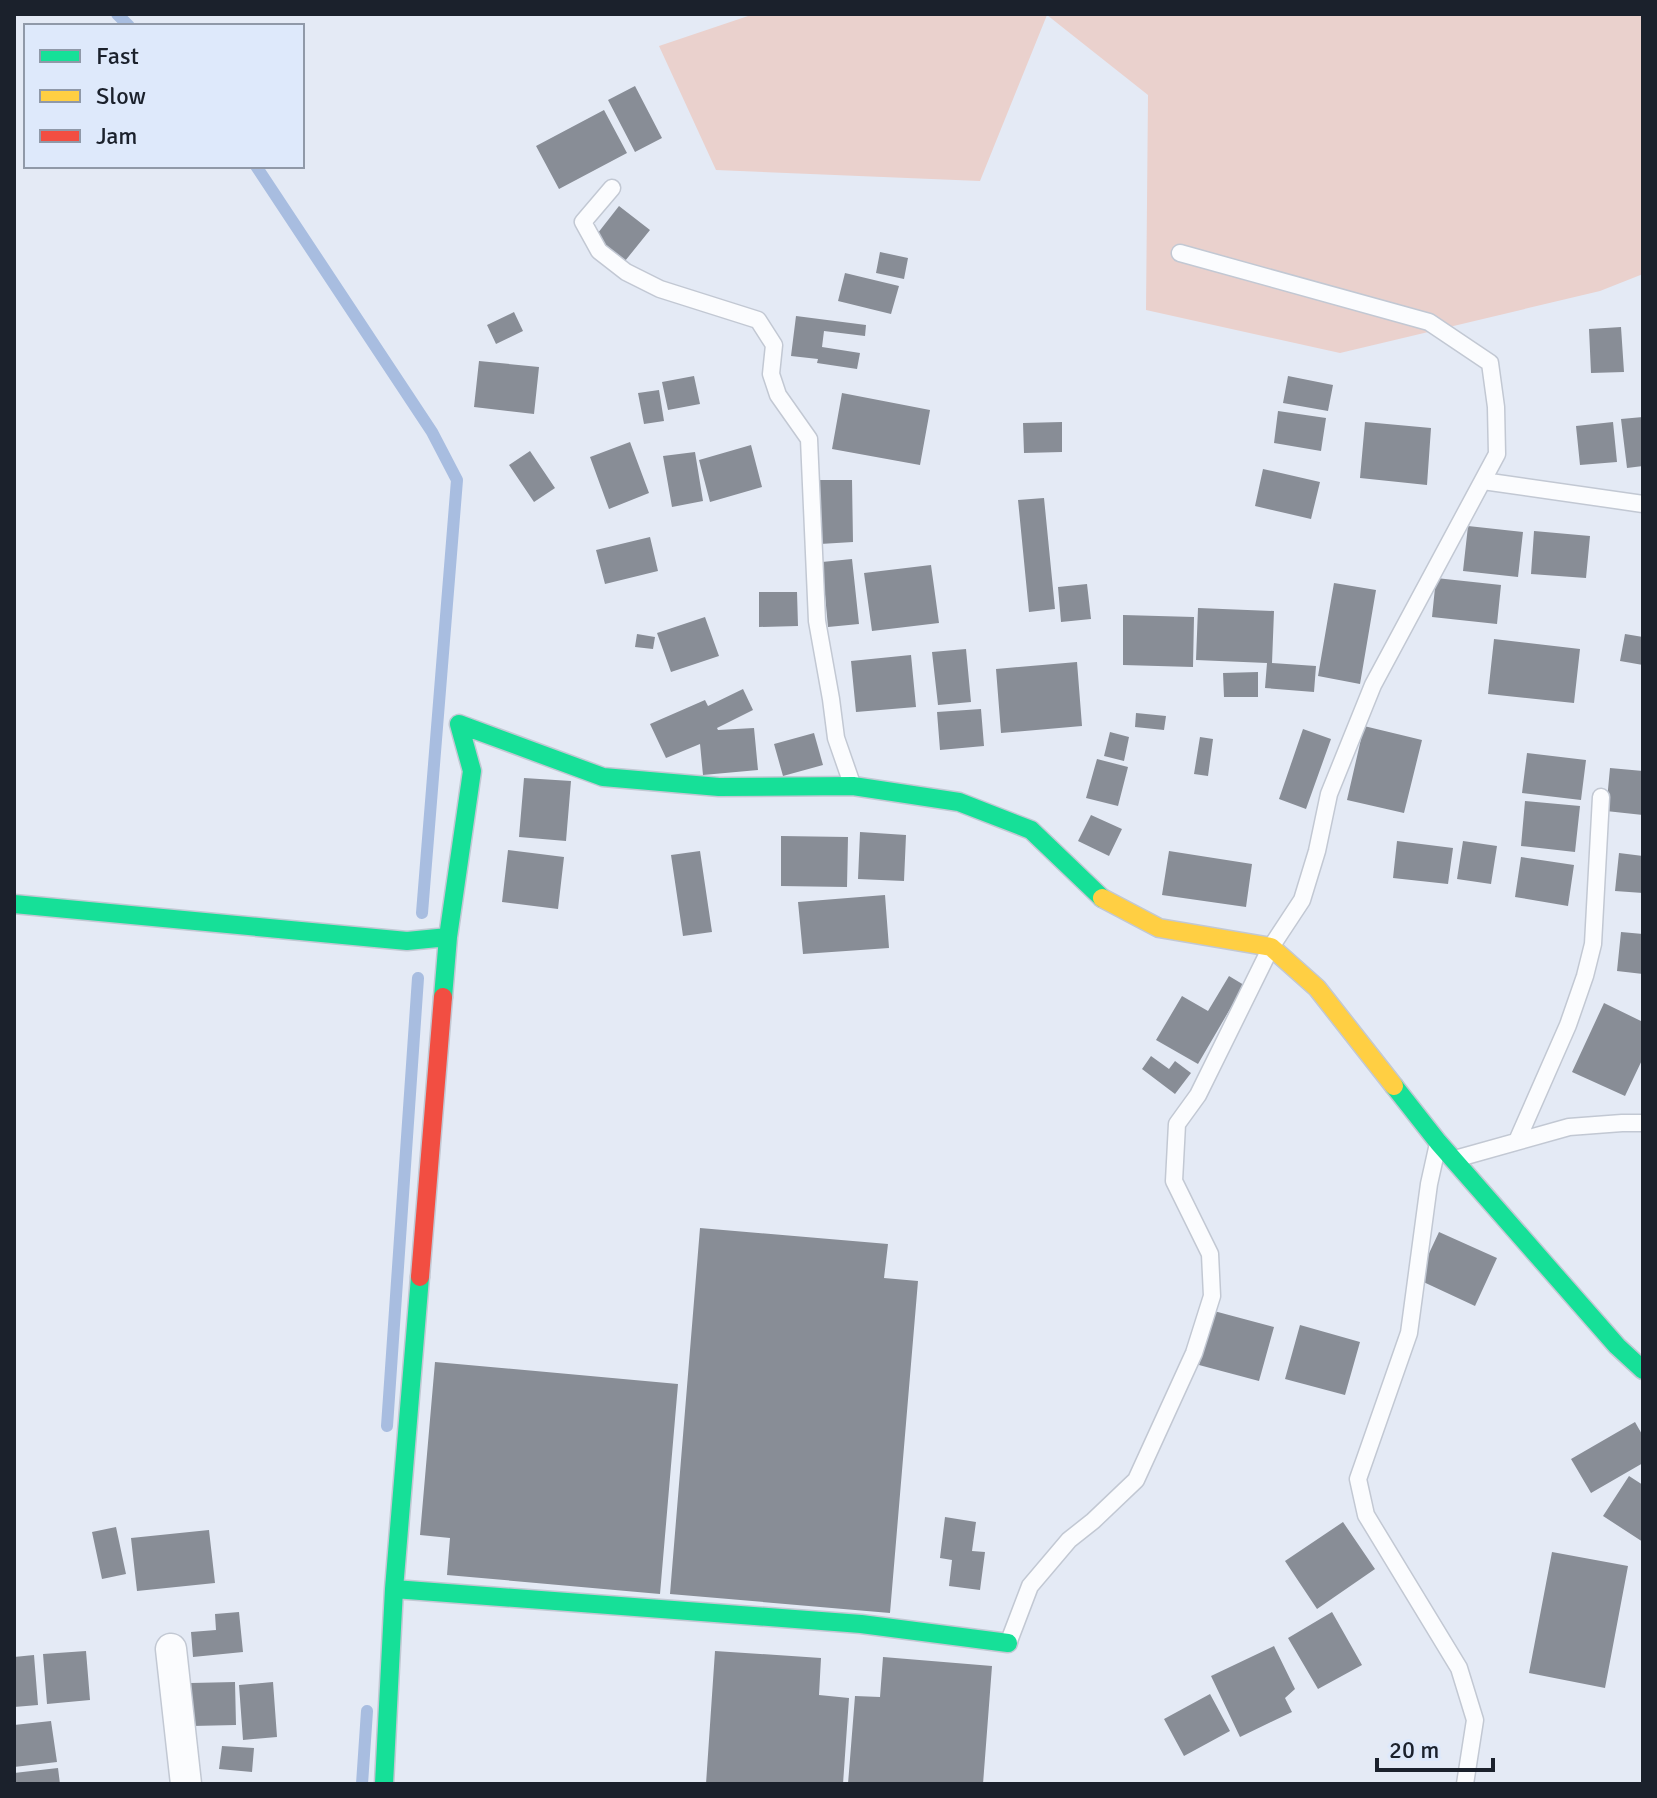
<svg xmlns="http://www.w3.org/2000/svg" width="1657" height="1798" font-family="Signika,sans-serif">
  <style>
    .green { fill: #ead1cd }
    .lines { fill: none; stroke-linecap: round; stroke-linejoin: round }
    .stream { stroke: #a8bde0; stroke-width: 12 }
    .building { fill: #888d96 }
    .lane-casing { stroke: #c2c8d3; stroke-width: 19 }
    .street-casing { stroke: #c2c8d3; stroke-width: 33 }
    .fast-casing { stroke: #c2c8d3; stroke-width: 21 }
    .slow-casing { stroke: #c2c8d3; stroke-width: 21 }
    .jam-casing { stroke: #c2c8d3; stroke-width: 21 }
    .lane { stroke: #fbfcfe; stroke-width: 16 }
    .street { stroke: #fbfcfe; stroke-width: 30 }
    .fast { stroke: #16e098; stroke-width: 18 }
    .slow { stroke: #ffcf43; stroke-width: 18 }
    .jam { stroke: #f24e42; stroke-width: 18 }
  </style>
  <rect width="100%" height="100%" fill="#e4eaf5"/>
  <path class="green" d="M754 14H1643V274L1600 291 1340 353 1146 310 1148 95 1047 15 980 181 716 170 659 46Z"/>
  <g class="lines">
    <path class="stream" d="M117 14 129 26
      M256 166 432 432 457 480 422 913
      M387 1426 418 978
      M362 1784 367 1711"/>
  </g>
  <path class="building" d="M635 86 662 138 635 152 608 100Z
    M604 110 627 153 559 189 536 146Z
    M619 206 650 230 625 261 594 238Z
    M880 252 908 258 904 279 876 273Z
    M845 273 899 286 891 314 838 301Z
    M514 312 523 331 496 344 487 325Z
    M796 316 866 325 865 336 824 331 822 347 860 353 857 369 817 363 818 359 791 356Z
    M1621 327 1624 372 1591 373 1589 329Z
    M479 361 539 367 534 414 474 407Z
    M694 376 700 404 668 410 662 382Z
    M1288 376 1333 385 1328 411 1283 403Z
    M659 390 664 421 644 424 638 393Z
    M842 393 930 410 920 465 832 449Z
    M1278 411 1326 418 1321 451 1274 443Z
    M1643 417V466L1627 468 1621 419Z
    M1062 422V452L1024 453 1023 423Z
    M1365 422 1431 428 1427 485 1360 478Z
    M1613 422 1617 462 1580 465 1576 426Z
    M630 442 649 493 609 509 590 457Z
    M751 445 762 487 710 502 699 460Z
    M530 451 555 488 534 502 509 465Z
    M695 452 703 501 672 507 663 456Z
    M1263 469 1320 482 1311 519 1255 506Z
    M818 480H852L853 542 820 544Z
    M1044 498 1055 609 1029 612 1018 500Z
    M1468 526 1523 532 1518 577 1463 571Z
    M1534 531 1590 536 1586 578 1531 574Z
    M650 537 658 571 605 584 596 550Z
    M852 559 859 624 828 627 822 562Z
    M931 565 939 623 872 631 864 573Z
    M1436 578 1501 585 1497 624 1432 617Z
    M1334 583 1376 590 1360 684 1318 676Z
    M1087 584 1091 619 1061 622 1058 587Z
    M759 592H797L798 626 759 627Z
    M1198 608 1274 611 1272 663 1316 666 1314 692 1265 688 1267 663 1196 660Z
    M1123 615 1194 617 1193 667 1123 665Z
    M705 617 719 656 671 672 657 633Z
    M637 634 655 637 653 649 635 647Z
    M1625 634 1643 637V665L1620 661Z
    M1494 639 1580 649 1574 703 1488 694Z
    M966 649 971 702 938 705 932 652Z
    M911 655 916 707 856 712 851 661Z
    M1077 662 1082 726 1001 733 996 669Z
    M1258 672V697H1224L1223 673Z
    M743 689 753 710 717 728 718 730 754 728 758 770 703 775 700 744 666 758 650 724 705 700 708 706Z
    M981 709 984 746 940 750 937 712Z
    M1136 713 1166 716 1164 730 1135 727Z
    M1364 726 1422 740 1404 813 1347 800Z
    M1303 729 1331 739 1306 809 1279 799Z
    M1110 732 1129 737 1124 761 1104 756Z
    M814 733 823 765 783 776 774 744Z
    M1200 737 1213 739 1208 776 1194 774Z
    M1527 753 1586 760 1581 800 1522 793Z
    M1097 759 1128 767 1118 806 1086 798Z
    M1610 768 1643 771V815L1606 811Z
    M524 778 571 781 566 841 519 837Z
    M1525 801 1580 806 1575 852 1521 846Z
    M1091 815 1122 829 1109 856 1078 841Z
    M860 832 906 835 904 881 858 879Z
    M781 836 848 837 847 887 781 886Z
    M1397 841 1453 848 1448 884 1393 878Z
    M1463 841 1497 846 1491 884 1457 879Z
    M508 850 564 857 558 909 502 902Z
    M700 851 712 932 683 936 671 855Z
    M1169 851 1252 864 1246 907 1162 895Z
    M1619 853 1643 856V893L1615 891Z
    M1521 857 1574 865 1568 906 1515 897Z
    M885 895 889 948 803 954 798 902Z
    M1621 932 1643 934V974L1617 971Z
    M1229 976 1244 985 1198 1064 1156 1040 1182 996 1208 1011Z
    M1604 1003 1643 1022V1058L1625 1096 1572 1072Z
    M1151 1056 1169 1069 1175 1061 1191 1073 1175 1094 1142 1069Z
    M700 1228 888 1244 884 1278 918 1281 890 1613 670 1594Z
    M1439 1232 1497 1258 1475 1306 1417 1279Z
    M1214 1311 1274 1327 1259 1381 1199 1365Z
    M1300 1325 1360 1342 1345 1395 1285 1379Z
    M435 1362 678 1384 660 1594 447 1575 450 1538 420 1535Z
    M1635 1422 1643 1436V1463L1591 1493 1571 1459Z
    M1629 1476 1643 1485V1542L1603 1516Z
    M945 1517 976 1522 972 1551 985 1552 980 1590 949 1586 952 1560 940 1558Z
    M1343 1522 1375 1569 1317 1609 1285 1561Z
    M116 1527 126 1574 102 1579 92 1532Z
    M209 1530 215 1583 137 1591 131 1538Z
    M1552 1552 1628 1566 1605 1688 1529 1673Z
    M239 1612 243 1652 193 1657 191 1632 216 1630 215 1614Z
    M1332 1612 1362 1665 1318 1689 1288 1638Z
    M1274 1646 1295 1689 1285 1698 1292 1712 1240 1737 1211 1676Z
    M86 1651 90 1700 47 1704 43 1654Z
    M715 1651 821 1658 819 1695 849 1698 843 1784H706Z
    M34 1655 38 1705 14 1707V1657Z
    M883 1657 992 1666 983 1784H848L855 1696 880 1697Z
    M235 1682 236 1725 192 1726 191 1683Z
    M273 1682 277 1737 243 1740 239 1685Z
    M1210 1694 1230 1731 1184 1756 1164 1719Z
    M51 1721 57 1762 14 1767V1725Z
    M222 1746 254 1748 252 1772 219 1769Z
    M58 1768 60 1784H14V1773Z"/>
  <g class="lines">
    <defs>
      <path id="lane" d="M612 188 583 222 599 251 626 272 660 289 758 320 774 345 771 374 778 395 809 439 817 621 831 699 836 738 852 784
        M1483 481 1643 504
        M1517 1141 1568 1025 1585 976 1593 944 1601 797
        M1437 1148 1429 1184 1409 1333 1358 1479 1366 1515 1459 1668 1475 1720 1465 1784
        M1455 1159 1569 1127 1622 1123H1643
        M1009 1641 1030 1586 1069 1540 1093 1521 1136 1480 1194 1353 1212 1296 1210 1254 1174 1181 1177 1124 1198 1095 1271 947 1302 900 1317 851 1329 794 1373 685 1497 454 1496 407 1490 363 1429 322 1180 253"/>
      <path id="street" d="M171 1649 186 1784"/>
      <path id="fast" d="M14 904 407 941 448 937
        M443 997 448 937 472 771 459 724 603 777 719 787 853 786 959 802 1031 830 1102 898
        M1394 1086 1438 1142 1617 1346 1643 1370
        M394 1589 861 1624 1008 1643
        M384 1784 394 1589 420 1277"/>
      <path id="slow" d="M1102 898 1159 928 1271 947 1317 988 1394 1086"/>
      <path id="jam" d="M420 1277 443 997"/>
    </defs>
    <use href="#lane" class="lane-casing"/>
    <use href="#street" class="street-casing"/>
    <use href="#fast" class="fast-casing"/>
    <use href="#slow" class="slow-casing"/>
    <use href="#jam" class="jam-casing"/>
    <use href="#lane" class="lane"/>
    <use href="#street" class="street"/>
    <use href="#fast" class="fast"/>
    <use href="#slow" class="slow"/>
    <use href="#jam" class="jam"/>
  </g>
  <rect width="1657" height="1798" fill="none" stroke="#1b212c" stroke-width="32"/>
  <rect x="24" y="24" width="280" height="144" fill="#dee9fb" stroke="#9099a8" stroke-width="2"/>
  <rect x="40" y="50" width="40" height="12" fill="#16e098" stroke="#9099a8" stroke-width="2"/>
  <text x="96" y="64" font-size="24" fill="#1b212c">Fast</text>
  <rect x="40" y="90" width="40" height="12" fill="#ffcf43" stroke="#9099a8" stroke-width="2"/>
  <text x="96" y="104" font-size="24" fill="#1b212c">Slow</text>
  <rect x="40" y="130" width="40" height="12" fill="#f24e42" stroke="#9099a8" stroke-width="2"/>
  <text x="96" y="144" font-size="24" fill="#1b212c">Jam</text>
  <path d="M1377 1758v12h116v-12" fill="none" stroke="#1b212c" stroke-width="4"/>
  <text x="1389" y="1758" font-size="24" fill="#1b212c" stroke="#dee9fb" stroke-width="6" paint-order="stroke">20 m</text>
</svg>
